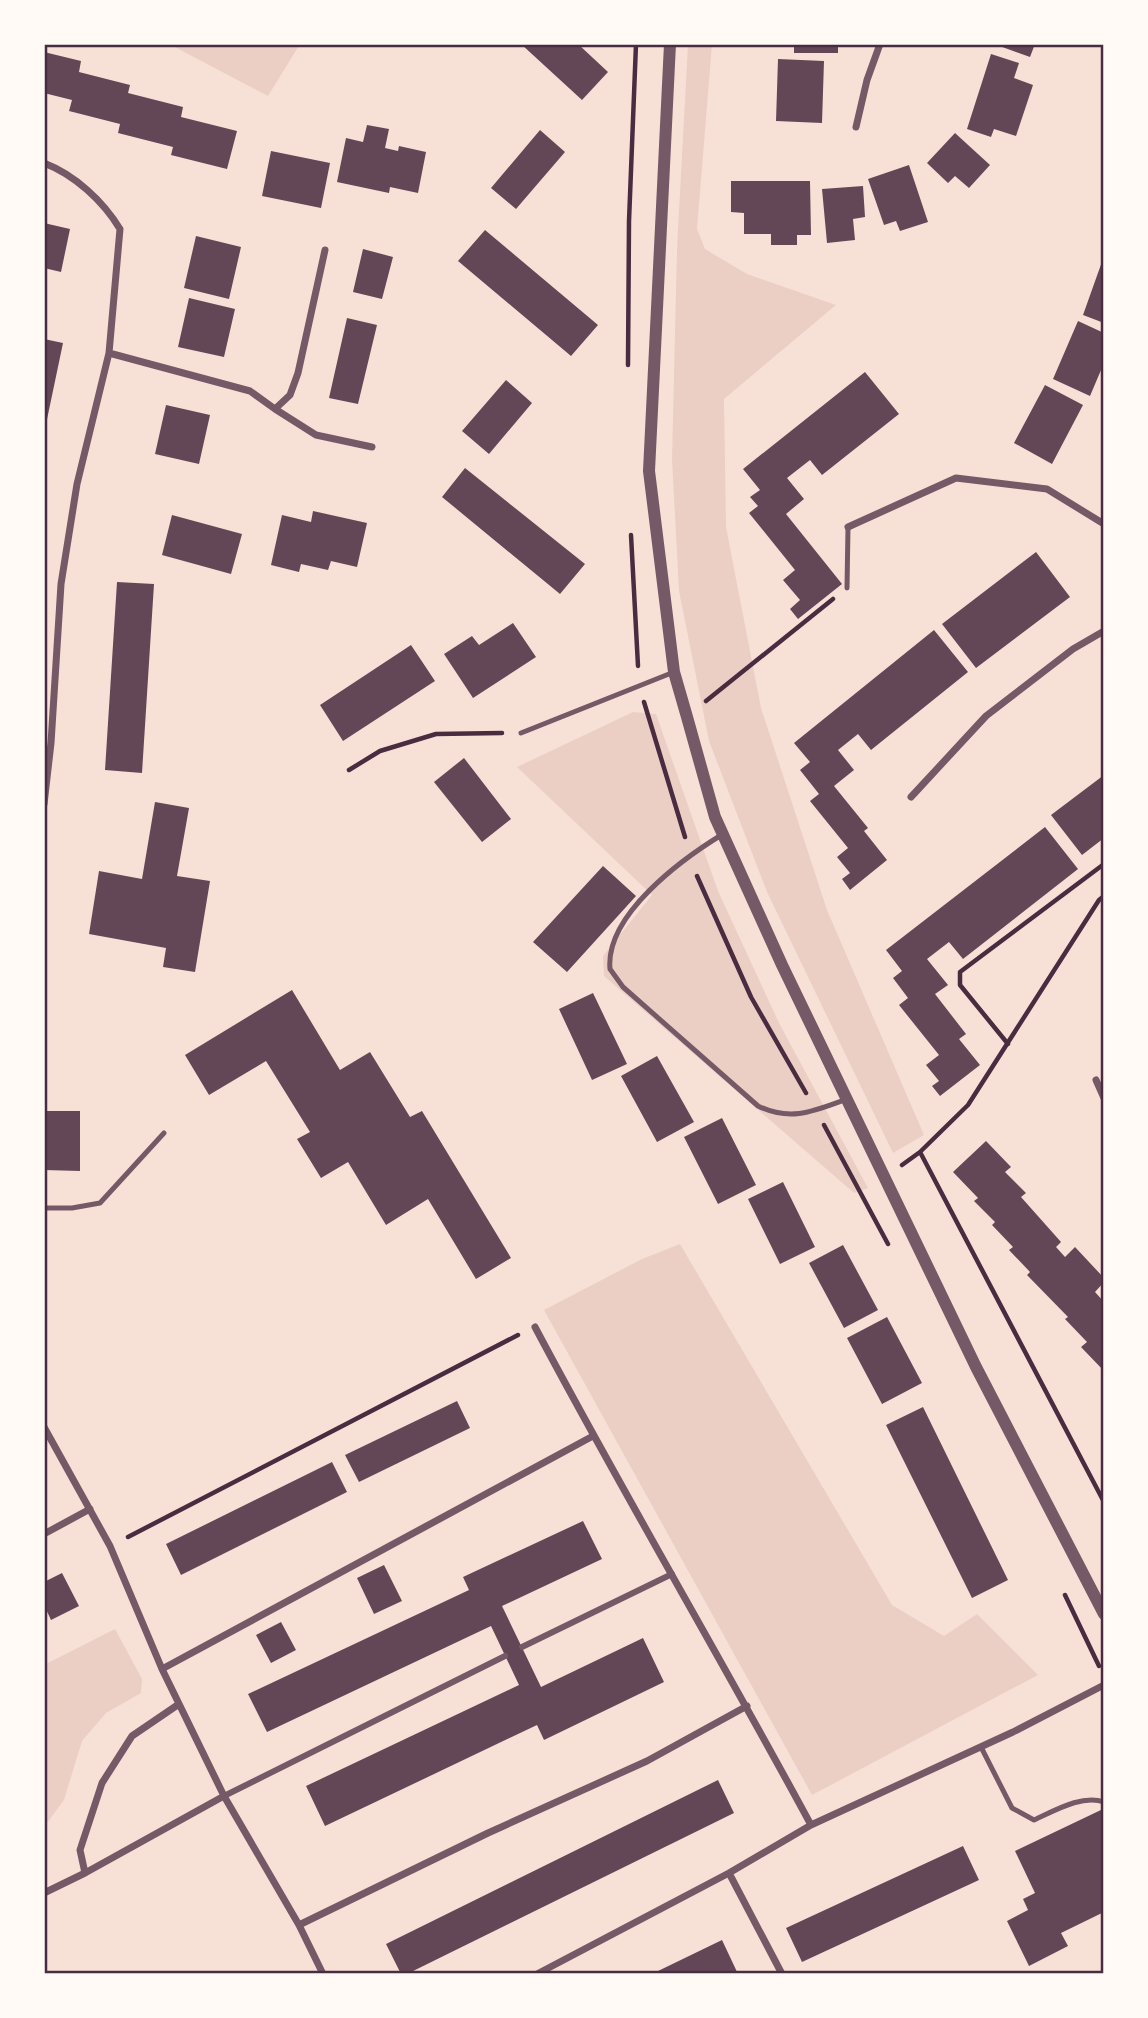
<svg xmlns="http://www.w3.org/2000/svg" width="1148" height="2018" font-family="'Noto Sans',sans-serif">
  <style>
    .green { fill: #ebcfc5 }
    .building { fill: #644757 }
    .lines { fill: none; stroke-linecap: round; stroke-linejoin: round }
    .path { stroke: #4a2c40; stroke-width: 4.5 }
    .service { stroke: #755966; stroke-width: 5 }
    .pedestrian { stroke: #755966; stroke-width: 6 }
    .minor { stroke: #755966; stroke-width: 7 }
    .tertiary { stroke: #755966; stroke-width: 12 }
    .neatline { fill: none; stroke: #4a2c40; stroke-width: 2.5 }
  </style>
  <rect width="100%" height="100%" fill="#f7e1d7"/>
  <path class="green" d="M169 44H300L268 96Z
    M688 44H712L697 229 705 249 747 274 836 305 724 399 726 527 761 708 827 910 924 1135 893 1153 767 892 709 741 679 591 672 459 677 248Z
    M633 712 656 714 718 891 779 1023 868 1188 854 1193 604 976 603 956 652 895 517 767Z
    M680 1244 892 1605 944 1636 977 1614 1038 1675 812 1795 544 1310 642 1259Z
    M115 1629 142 1679 141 1693 106 1713 82 1741 64 1800 44 1827V1665Z"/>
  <path class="building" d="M521 44H578L608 72 582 100Z
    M794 44H838V53H794Z
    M994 44H1035L1030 57Z
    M44 52 81 61 79 72 130 85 128 93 183 107 181 117 237 131 227 169 171 155 173 147 118 133 120 124 69 111 72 100 44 93Z
    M991 54 1019 63 1014 78 1033 85 1016 136 994 129 991 137 967 129Z
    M778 59 824 61 822 123 776 121Z
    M367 125 389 129 385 148 398 151 399 146 426 152 418 193 390 187 389 193 337 182 346 138 363 142Z
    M540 130 565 152 516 209 491 188Z
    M955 133 990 165 969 188 955 176 948 183 927 163Z
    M271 151 330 163 321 208 262 196Z
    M909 165 928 222 900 231 896 221 884 225 868 179Z
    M731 181H810L811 235H797V245H771V234H744V213L731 212Z
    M863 186 865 217 853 219 855 240 827 243 822 189Z
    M44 223 70 229 61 272 44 268Z
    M485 230 598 325 571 356 458 261Z
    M196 236 241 247 229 299 184 288Z
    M363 249 393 257 382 299 353 292Z
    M1104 256V323L1083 315Z
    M189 298 235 309 224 357 178 347Z
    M347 318 377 325 358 404 329 398Z
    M1078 321 1104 333V363L1090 396 1053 379Z
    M44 339 63 343 45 429H44Z
    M865 372 899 414 822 475 810 460 787 478 804 499 786 514 842 584 798 619 790 609 800 600 783 580 795 570 749 513 758 506 750 497 760 490 743 469Z
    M506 380 532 403 489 454 462 431Z
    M1045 385 1083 405 1052 464 1014 443Z
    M166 405 210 415 199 464 155 454Z
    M465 468 585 564 560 594 442 497Z
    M313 511 367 523 357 567 331 561 328 570 301 564 299 572 271 565 282 515 311 522Z
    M172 515 242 534 231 574 162 555Z
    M1036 552 1070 597 976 668 942 624Z
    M117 582 154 584 142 773 105 770Z
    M513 623 536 657 473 698 444 654 472 636 479 645Z
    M934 630 968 672 871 750 858 734 838 750 854 770 834 786 868 828 864 831 887 860 850 890 842 879 850 873 837 857 848 848 810 801 819 794 800 770 810 762 794 743Z
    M411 645 435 681 343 741 320 705Z
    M464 758 511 819 482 842 434 782Z
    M1104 775V838L1082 855 1051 815Z
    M155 802 189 808 177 876 210 881 195 972 163 967 166 948 89 934 99 871 142 879Z
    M1045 827 1078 869 963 959 949 942 927 959 948 985 935 994 966 1034 959 1039 980 1065 940 1096 932 1086 939 1081 926 1065 939 1055 899 1005 908 998 893 978 902 971 886 950Z
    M603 866 636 896 567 972 533 942Z
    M292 990 340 1070 370 1052 410 1117 422 1111 511 1258 476 1279 428 1199 386 1225 348 1162 321 1178 297 1139 310 1132 266 1061 209 1095 185 1055Z
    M593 993 627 1064 592 1080 559 1009Z
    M657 1056 694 1122 657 1142 621 1076Z
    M44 1111H80V1171L44 1170Z
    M722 1118 756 1185 718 1204 684 1137Z
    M986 1141 1011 1167 1005 1172 1026 1193 1021 1197 1061 1242 1056 1247 1065 1257 1075 1247 1104 1278V1282L1095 1292 1104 1302V1371L1081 1347 1087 1342 1065 1319 1068 1317 1027 1275 1030 1272 1009 1250 1013 1247 992 1225 995 1222 974 1201 978 1198 953 1172Z
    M783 1182 815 1247 780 1264 748 1199Z
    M843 1245 878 1310 844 1328 809 1263Z
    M887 1317 922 1383 882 1404 847 1338Z
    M457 1401 470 1428 359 1482 345 1455Z
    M923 1407 1008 1580 972 1598 886 1425Z
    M332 1462 347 1492 181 1575 166 1544Z
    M583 1521 602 1559 502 1606 541 1687 643 1638 664 1682 544 1740 537 1725 325 1826 306 1786 519 1685 491 1626 267 1732 248 1694 469 1590 463 1577Z
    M384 1565 402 1601 374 1614 357 1578Z
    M62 1573 79 1606 51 1620 44 1605V1582Z
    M281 1622 296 1650 271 1663 256 1635Z
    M718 1780 734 1813 407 1974H401L386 1944Z
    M1103 1809 1104 1912 1061 1933 1068 1946 1029 1966 1007 1921 1028 1910 1023 1899 1035 1893 1015 1851Z
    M963 1846 979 1880 802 1962 786 1928Z
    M722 1940 738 1974H660L658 1971Z"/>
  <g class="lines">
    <path class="path" d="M628 365 629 221 636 44
      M631 535 638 666
      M706 701 833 599
      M644 702 685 837
      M349 770 380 751 436 734 502 733
      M697 876 751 997 806 1093
      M1008 1044 960 985V972L1104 864
      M824 1125 888 1244
      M920 1152 1104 1502
      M902 1165 920 1152 968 1105 1099 900 1104 896
      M128 1537 518 1335
      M1065 1595 1099 1666"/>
    <path class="service" d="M847 588 848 527
      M521 733 674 672
      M723 834C682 859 605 915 610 969L623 987 758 1106C791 1122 814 1111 847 1099
      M44 1208H72L100 1203 164 1133
      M981 1747 1012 1808 1034 1820C1054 1811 1082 1794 1104 1802"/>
    <path class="pedestrian" d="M522 1647 672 1574
      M224 1796 505 1656"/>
    <path class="minor" d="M856 127 867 80 880 44
      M44 163C75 175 103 201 120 229L109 353 77 484 61 584 51 743 44 804
      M109 353 250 391 275 409 290 395 298 373 325 250
      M275 409 316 435 372 447
      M848 527 956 478 1047 489 1104 524
      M911 797 986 716 1073 649 1104 631
      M1096 1080 1104 1098
      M535 1327C624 1495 721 1658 811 1825
      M44 1427 110 1546 162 1669 224 1796 299 1925 323 1974
      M44 1534 90 1509
      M162 1669 593 1436
      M85 1873 80 1850 102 1783 132 1736 179 1704
      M729 1873 782 1974
      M44 1893 85 1873 224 1796
      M299 1925 488 1833 647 1761 747 1706
      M537 1974 729 1873 811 1825 1013 1732 1104 1685"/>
    <path class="tertiary" d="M670 44 649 471 674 672 687 717 715 817 782 965 976 1367 1104 1614"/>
  </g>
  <rect width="1148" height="2018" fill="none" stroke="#fffaf5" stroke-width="91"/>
  <rect x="46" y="46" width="1056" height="1926" class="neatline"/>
</svg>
